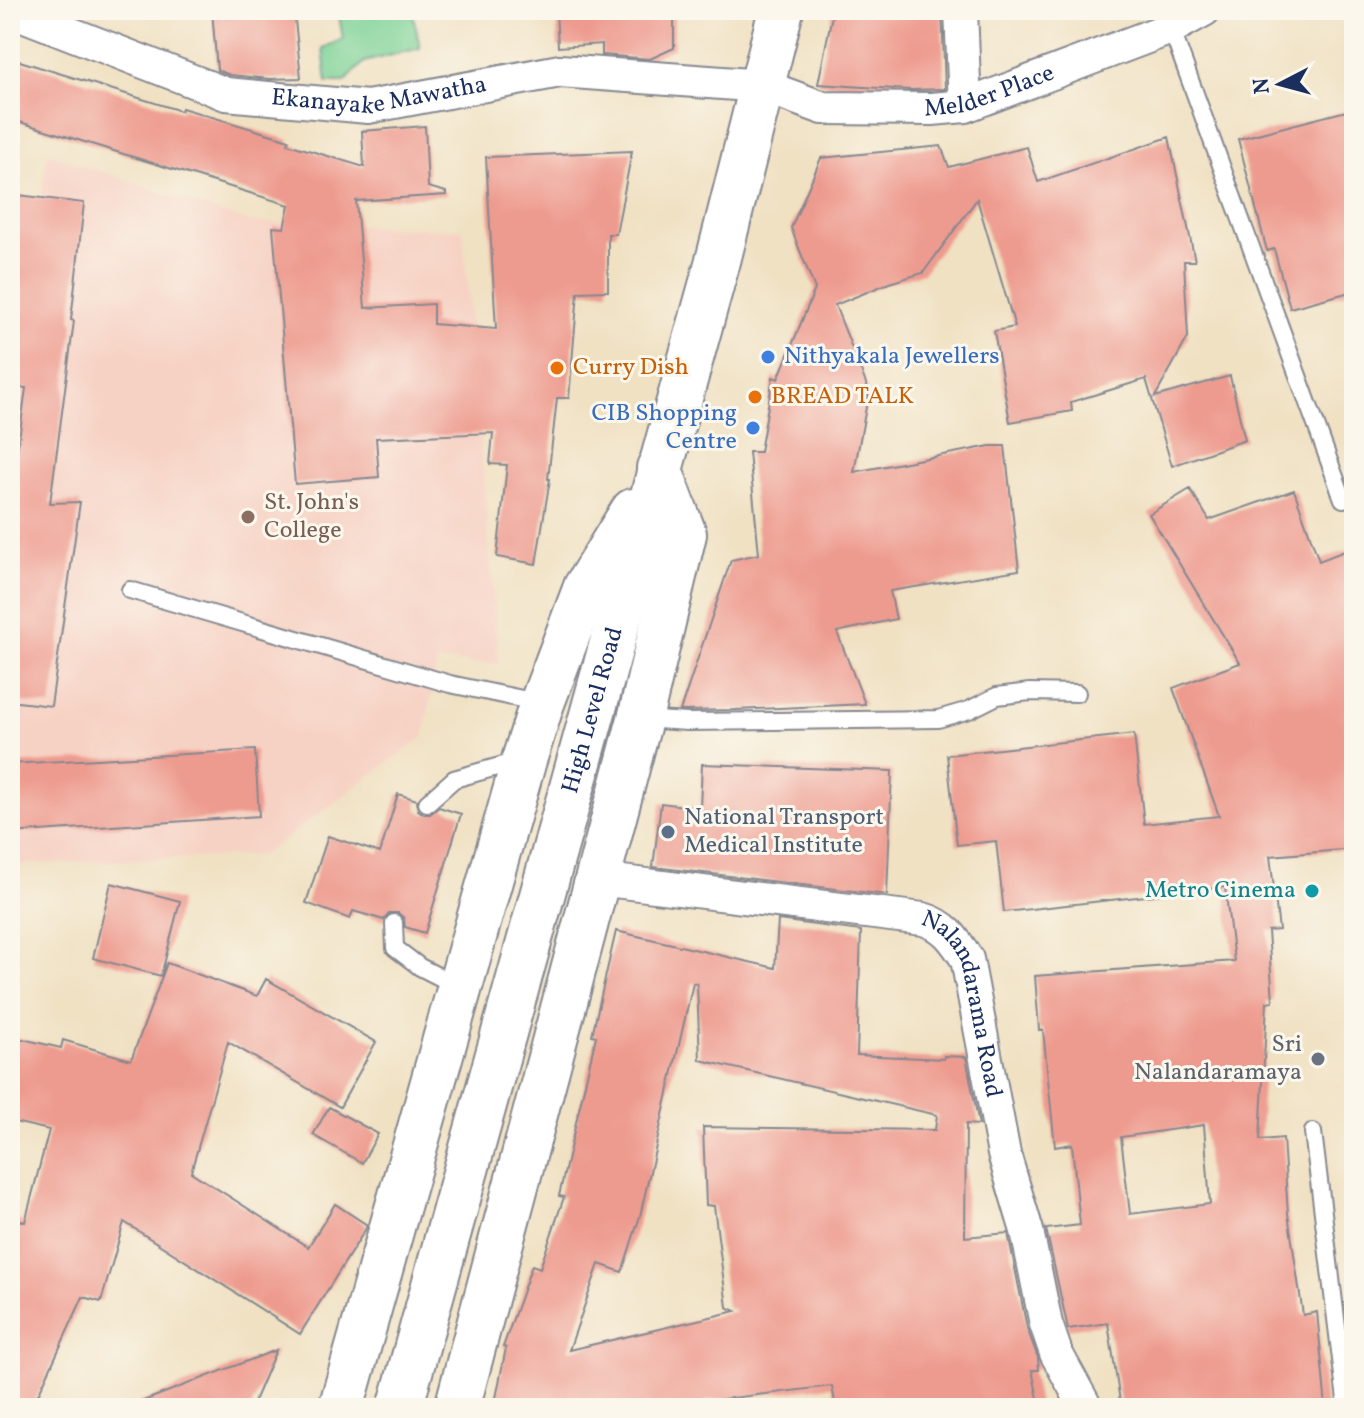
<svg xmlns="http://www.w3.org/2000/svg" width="1364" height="1418" font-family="Vollkorn,serif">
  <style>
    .built { fill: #f6d2c4 }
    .green { fill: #7bd195; stroke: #4b807a; stroke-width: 2 }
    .building { fill: #ee9b8f; fill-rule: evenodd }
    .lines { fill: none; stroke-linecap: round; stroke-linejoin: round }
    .lane-casing { stroke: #868890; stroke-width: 20 }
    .street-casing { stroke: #868890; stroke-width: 36 }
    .highway-casing { stroke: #868890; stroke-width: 48 }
    .lane { stroke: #fff; stroke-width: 16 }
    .street { stroke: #fff; stroke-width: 32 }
    .highway { stroke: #fff; stroke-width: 44 }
    .shop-dot { fill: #3f7fe0; stroke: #fbf7ec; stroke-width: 3 }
    .food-dot { fill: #e8710a; stroke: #fbf7ec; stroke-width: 3 }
    .education-dot { fill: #8d6e63; stroke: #fbf7ec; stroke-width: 3 }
    .service-dot { fill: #5c6f8a; stroke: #fbf7ec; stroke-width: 3 }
    .culture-dot { fill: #0f9aa8; stroke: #fbf7ec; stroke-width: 3 }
    .worship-dot { fill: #6b7280; stroke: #fbf7ec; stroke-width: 3 }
    .labels { text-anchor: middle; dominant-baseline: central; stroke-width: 6; stroke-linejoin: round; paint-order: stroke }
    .street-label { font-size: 24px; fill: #1b2f5e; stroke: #fbf7ec }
    .shop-label { font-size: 24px; fill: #366cbe; stroke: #fbf7ec; text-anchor: start }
    .food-label { font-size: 24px; fill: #c56008; stroke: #fbf7ec; text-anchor: start }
    .education-label { font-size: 24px; fill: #785e54; stroke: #fbf7ec; text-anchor: start }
    .service-label { font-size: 24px; fill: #4e5e75; stroke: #fbf7ec; text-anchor: start }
    .culture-label { font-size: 24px; fill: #0d838f; stroke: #fbf7ec; text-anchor: end }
    .worship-label { font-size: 24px; fill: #5b616d; stroke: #fbf7ec; text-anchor: end }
  </style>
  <rect width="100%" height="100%" fill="#fbf7ec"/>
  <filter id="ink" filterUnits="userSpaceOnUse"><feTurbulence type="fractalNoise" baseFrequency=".0125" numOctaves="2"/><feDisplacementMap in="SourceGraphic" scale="16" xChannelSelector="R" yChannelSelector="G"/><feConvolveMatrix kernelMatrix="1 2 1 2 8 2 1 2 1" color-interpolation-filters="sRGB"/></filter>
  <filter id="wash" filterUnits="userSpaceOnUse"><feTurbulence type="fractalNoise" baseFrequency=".006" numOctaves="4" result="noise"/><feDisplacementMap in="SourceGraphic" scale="32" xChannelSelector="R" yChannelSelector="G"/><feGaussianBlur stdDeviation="1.8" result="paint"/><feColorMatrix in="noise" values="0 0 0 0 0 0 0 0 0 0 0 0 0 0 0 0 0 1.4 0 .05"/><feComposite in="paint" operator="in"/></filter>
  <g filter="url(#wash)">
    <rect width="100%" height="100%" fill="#f0e1c3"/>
    <path class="built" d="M47 153 249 222 463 230 499 663 437 662 424 736 263 855 10 865V371L18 372Z"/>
    <path class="green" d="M338 10H412L420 48 364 62 345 82H327L323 48 343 39Z"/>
    <g id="blocks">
      <path class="building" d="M212 10H294L301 78 270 79 230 75 217 70Z
        M556 10H674V48L650 59 602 55V44L558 47Z
        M833 10H942L945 89 911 90 818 84Z
        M10 58 181 111 182 108 289 140 288 144 364 167 362 131 425 126 428 187 446 192V195L356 201 365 308 433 304V324L496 329 486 157 632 151 616 234H608V291L578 292 569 398H557L548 479H550L536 564 497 557 507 465 490 464 493 433 376 438 379 477 295 484 273 227 284 228 289 205 10 119Z
        M1354 109V291L1290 308 1274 249 1267 251 1238 139Z
        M1169 137 1195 261H1184L1188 337 1155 397 1230 376 1245 440 1172 466 1146 379 1071 402 1072 411 1010 422 994 331 1015 327 977 199 923 273 889 283 835 305 869 391 854 472 990 446H1005L1019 570 890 591 896 619 837 632 865 704 735 710 680 711 731 560 759 554 749 452H760L773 377 778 379 815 289 791 228 821 158 941 146 949 167 1027 147 1038 182Z
        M10 194 84 203 71 320 74 321 50 503 80 502 51 706 10 701V505L26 388 10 387Z
        M1190 489 1209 520 1294 490 1319 561 1347 550 1354 568V849L1270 856 1279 930 1268 931 1273 1001 1267 1002 1260 1140 1283 1138 1288 1214 1303 1315 1317 1312 1326 1408H1121L1108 1323 1068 1329 1046 1229 1080 1225 1072 1144 1055 1147 1043 1030H1039L1035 976 1234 961 1225 887 1004 912 996 841 957 845 947 755 1134 734 1144 824 1219 816 1173 688 1240 663 1149 514ZM1204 1125 1210 1204 1130 1214 1121 1137Z
        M255 750 259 816 10 833V764Z
        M702 764 892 771 887 895 653 867 661 803 700 808Z
        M398 794 417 800 418 810 424 814H430L439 807 461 814 425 933 405 927 404 918 398 913H389L384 920 353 911 350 919 306 903 328 836 380 853Z
        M111 883 180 901 161 976 93 958Z
        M778 920 861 931 857 1055 944 1059V1056L966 1057 979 1125 966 1124 965 1237 1008 1233 1027 1328 1038 1358 1039 1370H1032L1040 1408H836L832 1386 706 1401 708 1408H494L506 1348 503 1347 532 1265 540 1268 564 1197 559 1196 596 1036 592 1035 616 931 775 968ZM693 983 697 984 700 1060 937 1115 935 1130 703 1127 706 1205 714 1206 727 1307 736 1311 569 1350 599 1264 622 1272 640 1216Z
        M167 963 257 996 266 979 376 1042 340 1107 228 1042 191 1172 308 1247 335 1204 367 1225 365 1230 300 1334 124 1222 101 1302 83 1297 32 1408H10V1218L25 1222 49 1130 10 1121V1036L61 1048 63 1040 131 1060Z
        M329 1107 378 1134 362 1163 313 1135Z
        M276 1350 251 1408H133V1405Z"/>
    </g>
  </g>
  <g filter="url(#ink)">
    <use href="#blocks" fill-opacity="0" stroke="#868890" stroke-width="2"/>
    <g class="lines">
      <defs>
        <path id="lane" d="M1171 28 1343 499
          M130 590 450 684 541 703
          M642 719 687 722 938 719 969 710 997 696 1030 692 1077 693
          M427 803 454 779 518 761
          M394 923 395 948 420 967 459 987
          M1313 1132 1347 1408"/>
        <g id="street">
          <path id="s1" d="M10 10 226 94 368 107 560 71 763 86 823 108 932 109 965 106 1171 28 1204 10"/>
          <path d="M961 10 965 106"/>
          <path id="s2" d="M598 879 923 919C945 925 955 940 967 959L1004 1154 1027 1231 1046 1324 1056 1353 1086 1408"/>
        </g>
        <g id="highway">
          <path d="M341 1408 524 760 542 703 586 587 633 511"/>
          <path id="s3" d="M400 1408 719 257 781 10"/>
          <path d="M457 1408 640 719 684 534 659 468"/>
        </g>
      </defs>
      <use href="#lane" class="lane-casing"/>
      <use href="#street" class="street-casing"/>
      <use href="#highway" class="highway-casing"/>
      <use href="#lane" class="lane"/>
      <use href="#street" class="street"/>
      <use href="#highway" class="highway"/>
    </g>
  </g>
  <g class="shop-dot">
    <circle cx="768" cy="357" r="8"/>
    <circle cx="753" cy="428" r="8"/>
  </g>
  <g class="food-dot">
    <circle cx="557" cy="368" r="8"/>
    <circle cx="755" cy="397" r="8"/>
  </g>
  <circle class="education-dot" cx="248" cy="517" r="8"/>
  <circle class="service-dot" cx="668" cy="832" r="8"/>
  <circle class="culture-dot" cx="1312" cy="891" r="8"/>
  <circle class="worship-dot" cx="1318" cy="1059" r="8"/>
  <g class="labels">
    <g class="street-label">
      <text stroke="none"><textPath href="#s1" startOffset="1006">Melder Place</textPath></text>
      <text stroke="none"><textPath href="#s1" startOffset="386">Ekanayake Mawatha</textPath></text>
      <text stroke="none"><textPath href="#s3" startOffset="724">High Level Road</textPath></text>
      <text stroke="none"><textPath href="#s2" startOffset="428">Nalandarama Road</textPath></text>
    </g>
    <g class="shop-label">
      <text x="784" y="357">Nithyakala Jewellers</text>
      <text x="737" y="414" text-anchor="end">CIB Shopping<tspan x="737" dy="28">Centre</tspan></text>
    </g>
    <g class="food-label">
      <text x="573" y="368">Curry Dish</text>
      <text x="771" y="397">BREAD TALK</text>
    </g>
    <g class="education-label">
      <text x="264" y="503">St. John's<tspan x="264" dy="28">College</tspan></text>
    </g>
    <g class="service-label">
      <text x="684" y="818">National Transport<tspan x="684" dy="28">Medical Institute</tspan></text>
    </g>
    <g class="culture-label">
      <text x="1296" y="891">Metro Cinema</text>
    </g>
    <g class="worship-label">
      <text x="1302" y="1045">Sri<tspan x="1302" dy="28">Nalandaramaya</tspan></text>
    </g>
  </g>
  <rect width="1364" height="1418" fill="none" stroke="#fbf7ec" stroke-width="40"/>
  <g transform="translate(1280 84) rotate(264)" stroke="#fbf7ec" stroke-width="6" paint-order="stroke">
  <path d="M0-6L14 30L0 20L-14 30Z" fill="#1b2f5e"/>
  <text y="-12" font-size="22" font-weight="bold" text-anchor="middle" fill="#1b2f5e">N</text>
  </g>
</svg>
